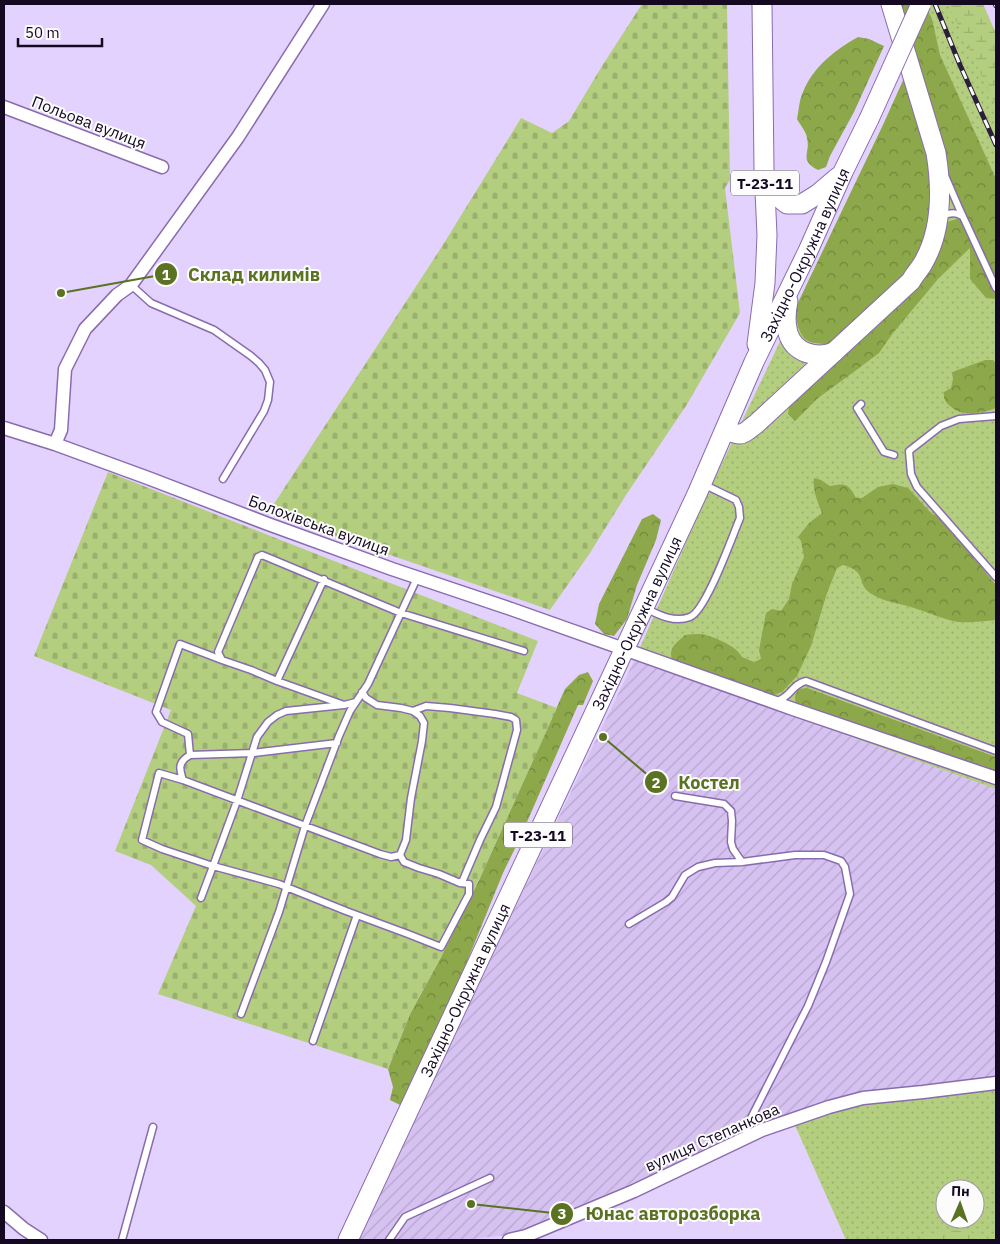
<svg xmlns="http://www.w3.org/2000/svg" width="1000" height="1244" font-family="'IBM Plex Sans',sans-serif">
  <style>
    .industrial { fill: url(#industrial-furrows) }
    .grass { fill: url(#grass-dots); fill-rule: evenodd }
    .forest { fill: url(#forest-crowns) }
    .wetland { fill: url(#wetland-marsh) }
    .cemetery { fill: url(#cemetery-stones) }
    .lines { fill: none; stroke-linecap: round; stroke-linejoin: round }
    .service-casing { stroke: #896cae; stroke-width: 9 }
    .minor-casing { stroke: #896cae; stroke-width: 15 }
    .primary-casing { stroke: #896cae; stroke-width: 21 }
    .service { stroke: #fff; stroke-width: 6 }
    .minor { stroke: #fff; stroke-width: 12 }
    .primary { stroke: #fff; stroke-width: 19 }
    .rail-casing { stroke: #2c1f3b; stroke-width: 5 }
    .rail { stroke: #fcfcfc; stroke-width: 3; stroke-dasharray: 9; stroke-linecap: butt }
    .primary-bridge-casing { stroke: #896cae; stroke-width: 21; stroke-linecap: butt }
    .primary-bridge { stroke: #fff; stroke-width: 19 }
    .labels { text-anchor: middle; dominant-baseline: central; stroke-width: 4; stroke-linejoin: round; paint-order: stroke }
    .shield { fill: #fcfcfc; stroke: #5a5263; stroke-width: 1 }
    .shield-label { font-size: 15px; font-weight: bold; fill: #150922 }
    .street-label { font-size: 16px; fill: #150922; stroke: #fcfcfc }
    .leader { fill: none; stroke: #5b7223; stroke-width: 2 }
    .callout-dot { fill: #5b7223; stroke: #fcfcfc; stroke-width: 2 }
    .mark-label { font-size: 15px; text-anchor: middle; font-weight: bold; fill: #fff }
    .callout-label { font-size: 18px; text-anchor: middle; font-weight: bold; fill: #5b7223; stroke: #fcfcfc; stroke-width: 4; stroke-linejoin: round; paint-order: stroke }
  </style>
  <defs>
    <pattern id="industrial-furrows" width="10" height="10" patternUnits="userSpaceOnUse" patternTransform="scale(1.25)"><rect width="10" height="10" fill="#d6c2f1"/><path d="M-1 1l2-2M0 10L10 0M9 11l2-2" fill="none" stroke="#b7a5ce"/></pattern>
    <pattern id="grass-dots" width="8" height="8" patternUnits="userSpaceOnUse" patternTransform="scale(1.25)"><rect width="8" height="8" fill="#b4ce80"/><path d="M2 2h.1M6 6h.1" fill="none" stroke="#9ab06e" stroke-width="1.8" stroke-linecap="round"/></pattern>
    <pattern id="forest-crowns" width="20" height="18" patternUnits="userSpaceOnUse" patternTransform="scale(1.25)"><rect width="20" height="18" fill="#8ca84a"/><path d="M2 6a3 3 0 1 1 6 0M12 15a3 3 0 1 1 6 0" fill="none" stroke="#71873d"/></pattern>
    <pattern id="wetland-marsh" width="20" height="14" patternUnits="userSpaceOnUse" patternTransform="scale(1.25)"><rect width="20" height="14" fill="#b4ce80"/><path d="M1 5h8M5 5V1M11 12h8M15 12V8" fill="none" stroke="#9ab06e"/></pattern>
    <pattern id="cemetery-stones" width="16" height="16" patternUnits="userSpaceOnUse" patternTransform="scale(1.25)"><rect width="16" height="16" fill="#b4ce80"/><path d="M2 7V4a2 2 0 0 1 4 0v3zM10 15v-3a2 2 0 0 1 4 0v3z" fill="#9ab06e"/></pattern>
  </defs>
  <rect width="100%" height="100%" fill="#e4d2fe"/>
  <path class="industrial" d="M635 659 996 789V1083L790 1114 650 1177 642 1179 508 1235 464 1240H355Z"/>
  <path class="grass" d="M925 4H983L996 34V789L635 659 705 499 883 125 931 19Z
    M996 1083V1240H846L790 1114ZM945 1189H975V1219H945Z"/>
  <path class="forest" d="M891 4H925L932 19 940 55 996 179V299L986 298 970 279V248L938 279 893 333 879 353 851 374 818 398 795 421 788 414 790 401 902 297 944 223 963 217 936 155 928 236 915 264 896 287 829 344C800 344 801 336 794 311L883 125 910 65Z
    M858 37 869 39 884 46 854 112 830 156 826 167 818 170C798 159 811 154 807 138 806 131 800 125 797 119 799 110 799 100 803 92 813 67 835 50 858 37Z
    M985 360H993L996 363V408C987 412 969 415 960 412 956 411 953 408 950 406 945 402 943 398 944 392L951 388 953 379 952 373 955 371Z
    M814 478 821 480 830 486C846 483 848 483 856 498H862L878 487 893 484 908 488 932 514 944 518 953 526 986 573 996 585V620C984 621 970 623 958 622 945 620 927 612 914 608 899 603 883 602 870 593 856 583 868 572 843 565L837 568 827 593 811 646 797 676 783 691 777 694 759 697 673 665C668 648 673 646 685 635 690 634 696 634 701 634 713 636 737 646 742 657L754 662 761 659 759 650 766 613 772 609 781 611 789 599 792 584 804 557 801 541 798 537 809 523 822 513C818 503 812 489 814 478Z
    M653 514 661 520 656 540 637 585 627 619 614 636 604 634 595 624 599 604 642 519Z
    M588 672 593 681 583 705H578L520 838 503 873 451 1001 410 1090 400 1105 390 1100 393 1087 388 1069 410 1014 441 957 479 880 565 689 579 675Z
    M807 688 996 757V774L807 708 796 703C794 697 795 694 799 689Z"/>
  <path class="wetland" d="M948 4H983L996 34V106Z
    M950 1230 971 1232 985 1240H908L919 1236Z"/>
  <path class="cemetery" d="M642 4H727L730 180 725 188 740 313 686 406 626 495 590 553 550 610 268 513 441 248 521 118 552 133 569 121 602 66Z
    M108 472 538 641 517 693 557 708 479 880 441 957 410 1014 388 1069 158 994 196 906 151 865 115 851 171 710 34 656Z"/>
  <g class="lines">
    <defs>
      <path id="service" d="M946 178 959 208 996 288
        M941 217C948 213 956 212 962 216
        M131 285 151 303 214 330 251 356 259 363 265 370 270 382 268 400 264 411 223 479
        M861 404 857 408 884 452 894 455
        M996 416 959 419 941 426 909 451 911 474 917 487 996 577
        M645 608C659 615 674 623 690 617 706 611 732 537 740 518L739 507 736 500 703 484
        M277 681 324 579
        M777 701C791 697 792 684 806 681L996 751
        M356 702 344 705 277 681 251 670 222 660 218 652 258 557 262 555 401 613 524 651
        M413 711 426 706 450 708 495 714 511 717 516 720 517 730 496 807 480 840 463 880 460 883
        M337 743 253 753 190 755C178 762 179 768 183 780L159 773 142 840 162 849 213 866 237 801 257 737 268 722 277 715 286 711 344 705
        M190 755 188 734 162 722 156 712 180 644 222 660
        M183 780 380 854 391 857 400 855 406 840 411 798 422 741 424 723 420 716 413 711 401 708 377 705 366 698 362 692
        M675 796 724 804 731 811 732 821 731 842 733 849 742 862
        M201 898 213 866 279 884 346 911 408 934 441 947 469 894V884L460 883 439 874 419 868 404 862 400 855
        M629 924 666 902 672 897 685 875 698 867 715 863 742 862 795 855H824L841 861 845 867 850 894 826 962 808 1006 749 1122 744 1139
        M241 1014 279 912 305 826 339 736 350 711 368 684 417 578
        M313 1041 357 915
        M122 1240 153 1127
        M389 1240 405 1217 490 1178"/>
      <path id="minor" d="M4 107 162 167
        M4 428 55 444 148 478 268 524 392 569 511 609 793 709 996 778
        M55 444 61 430 65 369 85 329 117 295 131 285 238 137 323 4
        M4 1212 24 1229 41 1240
        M509 1240 526 1236 634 1191 762 1130 829 1107 863 1098 923 1092 996 1083"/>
      <g id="primary">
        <path d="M767 178C768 190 778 197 787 204H802L818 194 838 177"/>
        <path d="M788 301C786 311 785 323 788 333 794 353 816 359 834 352"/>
        <path d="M757 344 765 283 767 235 764 169 762 4"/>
        <path d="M725 430C743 437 741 435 756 424L911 281C914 275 919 270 922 265 942 232 942 190 936 153L891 4"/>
        <path id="s1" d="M348 1240 697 494 754 362 808 251 843 172 869 119"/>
      </g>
    </defs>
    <use href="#service" class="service-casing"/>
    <use href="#minor" class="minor-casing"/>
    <use href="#primary" class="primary-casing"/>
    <use href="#service" class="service"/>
    <use href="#minor" class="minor"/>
    <use href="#primary" class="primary"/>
    <defs>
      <path id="rail" d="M935 4 960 65 996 145
        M995 4 996 6"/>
    </defs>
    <use href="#rail" class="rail-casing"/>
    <use href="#rail" class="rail"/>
    <defs>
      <path id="primary-bridge" d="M869 119 921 4"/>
    </defs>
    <use href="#primary-bridge" class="primary-bridge-casing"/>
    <use href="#primary-bridge" class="primary-bridge"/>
  </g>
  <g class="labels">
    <g class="shield">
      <rect x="731" y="170.5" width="68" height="25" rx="4"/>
      <rect x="504" y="822.5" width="68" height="25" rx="4"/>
    </g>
    <g class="shield-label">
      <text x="765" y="183">Т-23-11</text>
      <text x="538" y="835">Т-23-11</text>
    </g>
    <g class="street-label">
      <text transform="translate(89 122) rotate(21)">Польова вулиця</text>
      <text stroke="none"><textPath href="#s1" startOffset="1086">Західно-Окружна вулиця</textPath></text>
      <text transform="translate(319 525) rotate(20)">Болохівська вулиця</text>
      <text stroke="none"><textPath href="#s1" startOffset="681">Західно-Окружна вулиця</textPath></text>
      <text stroke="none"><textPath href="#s1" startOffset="276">Західно-Окружна вулиця</textPath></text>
      <text transform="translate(712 1137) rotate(-24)">вулиця Степанкова</text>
    </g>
  </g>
  <path class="leader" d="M61 293L166 274M603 737L656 782M471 1204L562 1214"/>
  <g class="callout-dot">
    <circle cx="61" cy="293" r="5"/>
    <circle cx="603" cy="737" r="5"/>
    <circle cx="471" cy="1204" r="5"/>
    <circle cx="166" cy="274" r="12"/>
    <circle cx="656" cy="782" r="12"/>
    <circle cx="562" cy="1214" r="12"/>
  </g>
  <g class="mark-label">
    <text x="166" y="280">1</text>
    <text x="656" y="788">2</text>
    <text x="562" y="1219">3</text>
  </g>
  <g class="callout-label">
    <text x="254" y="281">Склад килимів</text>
    <text x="709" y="789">Костел</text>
    <text x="673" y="1220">Юнас авторозборка</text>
  </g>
  <rect width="1000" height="1244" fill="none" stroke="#150922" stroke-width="10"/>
  <g transform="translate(960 1204) rotate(2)"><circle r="24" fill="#fcfcfc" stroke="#a09ba5"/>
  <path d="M0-4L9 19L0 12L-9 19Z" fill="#5b7223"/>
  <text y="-8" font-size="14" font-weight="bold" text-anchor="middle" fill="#150922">Пн</text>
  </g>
  <path d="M18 38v8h84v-8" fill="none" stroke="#150922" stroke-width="2.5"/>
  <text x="25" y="38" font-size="15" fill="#150922" stroke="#fcfcfc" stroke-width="4" paint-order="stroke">50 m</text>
</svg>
